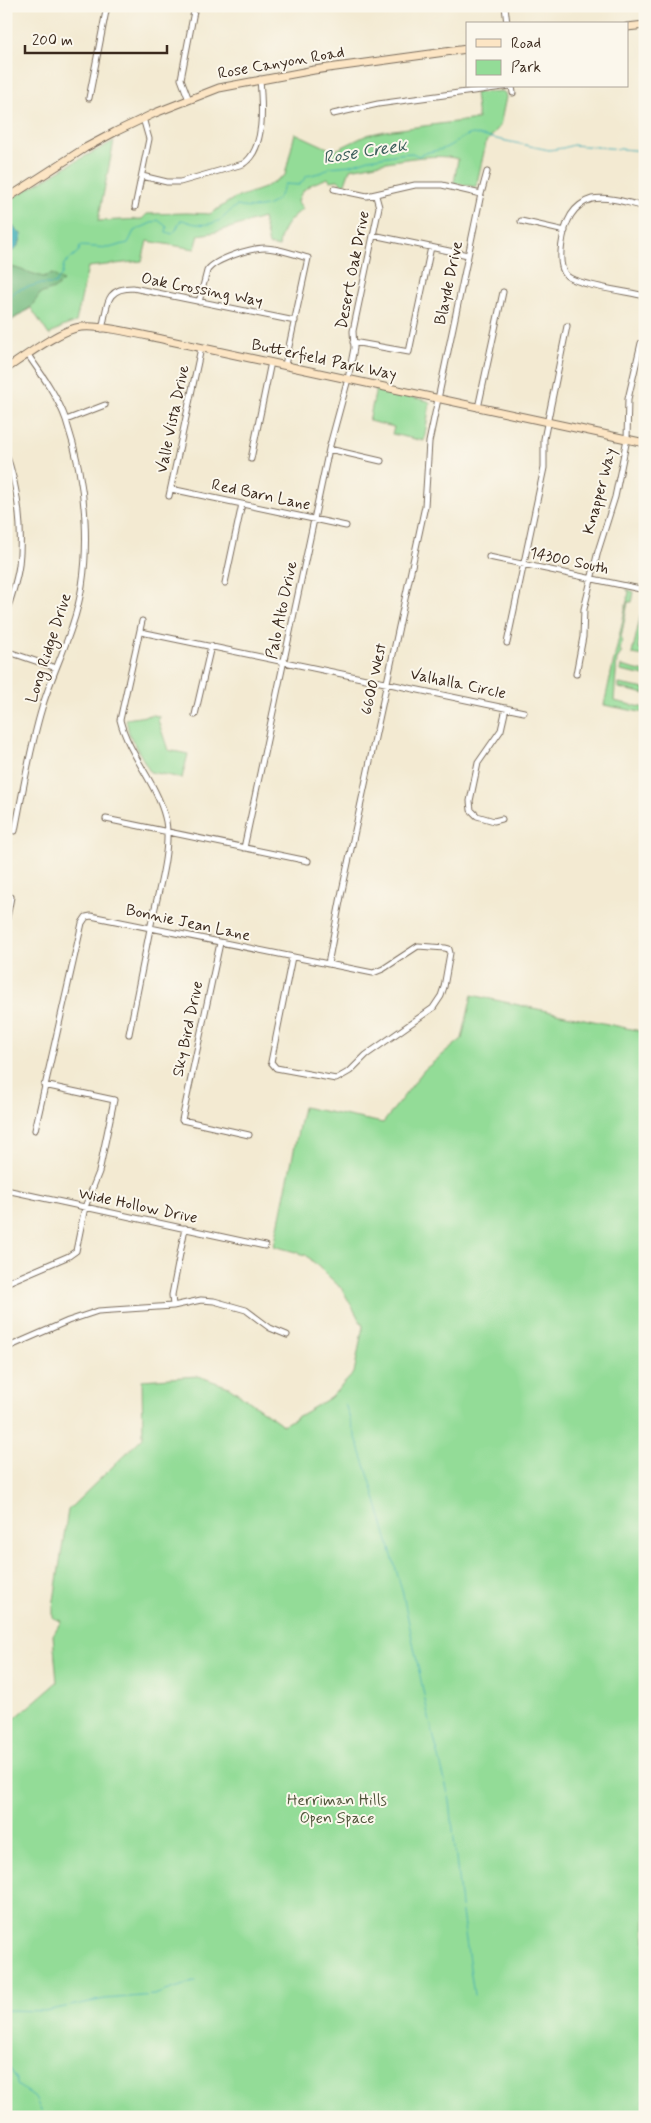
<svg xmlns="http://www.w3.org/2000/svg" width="651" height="2123" font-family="Mynerve,sans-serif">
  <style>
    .green { fill: #93dc97; stroke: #67835a }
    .forest { fill: #76bc80; stroke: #58734f }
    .water { fill: #3bacb6; stroke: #3b6b6a }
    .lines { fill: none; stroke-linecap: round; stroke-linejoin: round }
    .stream { stroke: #3bacb6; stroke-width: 1 }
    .street-casing { stroke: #7b6d5d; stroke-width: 7 }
    .secondary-casing { stroke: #7b6d5d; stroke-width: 9 }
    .street { stroke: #fff; stroke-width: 5 }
    .secondary { stroke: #fce5c4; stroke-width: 7 }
    .labels { text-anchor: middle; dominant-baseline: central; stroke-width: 4; stroke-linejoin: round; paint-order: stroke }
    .street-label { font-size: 16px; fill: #3b2a1e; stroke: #fbf7ec }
    .park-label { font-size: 16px; fill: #51563c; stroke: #fbf7ec }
    .water-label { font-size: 18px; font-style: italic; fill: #3b5e5b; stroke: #fbf7ec }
  </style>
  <rect width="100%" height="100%" fill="#fbf7ec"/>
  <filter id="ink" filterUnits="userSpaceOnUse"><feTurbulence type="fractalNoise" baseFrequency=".02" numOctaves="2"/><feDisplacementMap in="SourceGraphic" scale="10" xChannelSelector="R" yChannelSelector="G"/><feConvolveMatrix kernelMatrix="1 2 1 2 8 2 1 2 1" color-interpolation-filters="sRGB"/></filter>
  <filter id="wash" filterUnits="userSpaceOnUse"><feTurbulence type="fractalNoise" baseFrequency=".0096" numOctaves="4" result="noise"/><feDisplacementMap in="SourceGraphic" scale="20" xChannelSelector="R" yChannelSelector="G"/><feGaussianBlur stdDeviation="1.12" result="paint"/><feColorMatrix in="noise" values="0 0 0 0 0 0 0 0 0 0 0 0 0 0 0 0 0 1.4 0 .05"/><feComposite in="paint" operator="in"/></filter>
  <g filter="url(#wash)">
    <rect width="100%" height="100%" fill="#f3ead2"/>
    <path class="green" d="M502 91 505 93 506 97 500 126 486 143 476 187 454 183 458 159C432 151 378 164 350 169L344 186 338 180 330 181 328 178C315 183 301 186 298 202L303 209C289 219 280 230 279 247L269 245 263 218 216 232 199 235 195 249 147 241 142 261 88 267 76 322 62 327 49 335 31 308 6 324V202L69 165 114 141 98 221 142 219 147 214 187 213 210 214 233 199 264 188 285 175 295 133 334 151 367 135 385 131 478 119 475 93Z
      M376 389 428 401 430 403 424 441 392 434 394 427 369 421Z
      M626 589 634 592 632 602H628L621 637 622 639 620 651 622 652 617 659 614 701 645 708V713L604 705 629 592Z
      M645 604V614H643L640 627 642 628 638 648 645 650V656L632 654 643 605Z
      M621 666 645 672V676L620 671Z
      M619 684 645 689V694L619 688Z
      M153 715 159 716 158 720 168 750 188 754 182 778 150 772 129 734 126 719Z
      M472 995 645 1032V2117H6V1726L57 1682 53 1635 61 1621 53 1618V1607L68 1510 143 1437 142 1380 198 1376 229 1387 283 1425 330 1398 354 1373 363 1326 342 1289 306 1255 274 1246 303 1107 383 1123 424 1070 462 1039Z"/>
    <path class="forest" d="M6 265 43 277 52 274 63 281 54 289 40 294 31 307 6 324Z"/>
    <path class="water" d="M6 224 14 227 22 235C20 245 16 250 6 255Z"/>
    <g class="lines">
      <path class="stream" d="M6 301 17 290 39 284H55L62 274 64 264 79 251 80 246 109 248 128 243 134 231 158 220 167 227 166 232 172 234 176 230 180 221 183 220C196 226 214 227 225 216 229 212 232 209 237 206 248 209 269 209 277 199 281 196 282 189 285 184L299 185 307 176 323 172 330 167 351 165 369 159 400 154 412 153 419 156C428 150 438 152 447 147 457 142 462 136 473 134L549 150 563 148 573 145 645 151
        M345 1404 370 1480 402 1590 428 1714 450 1801 461 1906 474 1995
        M6 2010 45 2011 105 1999 154 1995 196 1981
        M6 2063 17 2079V2085L35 2098 44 2117"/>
    </g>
  </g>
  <g filter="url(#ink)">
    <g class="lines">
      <defs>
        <path id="street" d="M505 6 507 24
          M512 86 513 93
          M89 98 107 6
          M189 100 181 79 195 6
          M333 114 378 104 510 86
          M142 176 167 182H180L243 164C266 149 262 104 260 79
          M334 189 367 196 415 185H442L481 194
          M135 207 149 139 143 118
          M645 207C629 203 609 196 592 199 584 201 575 208 571 215 563 228 555 265 567 276 577 285 629 292 645 296
          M521 221 565 231
          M373 235 468 255
          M199 302 207 271C214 259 252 248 265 248 279 248 295 255 308 258L285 365
          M102 329C108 306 104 288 133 288L295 321
          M353 342 409 352 431 247
          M478 408 503 292
          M66 420 105 405
          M329 449 381 461
          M6 454C18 486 23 531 19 565 17 581 11 598 6 613
          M251 459 271 362
          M171 489 346 526
          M169 496 201 348
          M489 557 645 590
          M225 583 242 504
          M141 632 524 712
          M507 643 544 468V439L567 326
          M6 651 56 668
          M576 674 583 637 584 609 598 551 615 497 627 439 628 399 641 343
          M195 715 211 646
          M106 819 308 861
          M502 819 494 821 477 816 471 810 470 801 478 763 501 730 506 708
          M6 829 15 831C23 790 30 748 42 708 50 680 63 654 72 626 94 563 87 483 66 420 58 397 42 375 28 355
          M244 848 329 449 348 379 354 348 353 331 379 207 376 196
          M6 896 11 897 6 923
          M220 943 182 1120 249 1135
          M328 964 342 891 425 506 429 442 481 194 487 172
          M129 1034C136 999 143 964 150 929 156 900 173 846 165 817 156 782 129 755 120 720L142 621
          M35 1130 82 923 86 917 91 916 373 973 383 969 418 946 445 948 449 949 450 953 444 987 441 996 433 1008 366 1055 350 1071 336 1079 276 1068 271 1062 292 957
          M6 1190 265 1246
          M6 1202 9 1191
          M6 1283 69 1256 76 1251 85 1207 99 1172 114 1100 44 1085
          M173 1306 172 1295 185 1228
          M6 1348 68 1321 98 1311 173 1306 201 1300 214 1301 246 1310 270 1328 287 1335"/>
        <path id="secondary" d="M627 27 645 25
          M6 199 85 148 115 132 155 113 219 88 314 70 467 49
          M6 369C24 357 61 329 81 327 104 325 142 335 166 340L645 443"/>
      </defs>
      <use href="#street" class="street-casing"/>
      <use href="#secondary" class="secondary-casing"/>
      <use href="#street" class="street"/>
      <use href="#secondary" class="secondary"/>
    </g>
  </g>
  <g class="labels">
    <g class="street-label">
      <text transform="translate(281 63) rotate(-10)">Rose Canyon Road</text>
      <text transform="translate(353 270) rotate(-79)">Desert Oak Drive</text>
      <text transform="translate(449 283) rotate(-78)">Blayde Drive</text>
      <text transform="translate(202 290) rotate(11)">Oak Crossing Way</text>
      <text transform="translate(324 360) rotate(12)">Butterfield Park Way</text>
      <text transform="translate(173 419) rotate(-78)">Valle Vista Drive</text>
      <text transform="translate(600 491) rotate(-75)">Knapper Way</text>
      <text transform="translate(261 495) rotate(12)">Red Barn Lane</text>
      <text transform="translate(569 561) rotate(12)">14300 South</text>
      <text transform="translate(282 610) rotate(-78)">Palo Alto Drive</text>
      <text transform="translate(49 648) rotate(-72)">Long Ridge Drive</text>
      <text transform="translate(374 679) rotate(-78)">6600 West</text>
      <text transform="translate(458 684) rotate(12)">Valhalla Circle</text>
      <text transform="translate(188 923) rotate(12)">Bonnie Jean Lane</text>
      <text transform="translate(188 1029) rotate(-78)">Sky Bird Drive</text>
      <text transform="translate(138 1206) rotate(12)">Wide Hollow Drive</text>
    </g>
    <g class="park-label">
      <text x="337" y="1800">Herriman Hills<tspan x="337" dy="18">Open Space</tspan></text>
    </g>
    <g class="water-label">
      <text transform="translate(365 152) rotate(-9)">Rose Creek</text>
    </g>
  </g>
  <rect width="651" height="2123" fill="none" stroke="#fbf7ec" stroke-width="25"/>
  <rect x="466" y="22" width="162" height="65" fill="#fbf7ec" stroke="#aea59a"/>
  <rect x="476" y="39" width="25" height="8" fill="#fce5c4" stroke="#aea59a"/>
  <text x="511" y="48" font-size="15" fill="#3b2a1e">Road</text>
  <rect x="476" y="60" width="25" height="15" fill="#93dc97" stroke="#aea59a"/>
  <text x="511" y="72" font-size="15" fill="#3b2a1e">Park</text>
  <path d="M25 45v8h142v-8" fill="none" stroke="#3b2a1e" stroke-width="2.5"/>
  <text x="32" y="45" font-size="15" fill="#3b2a1e" stroke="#fbf7ec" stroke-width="4" paint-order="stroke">200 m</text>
</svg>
